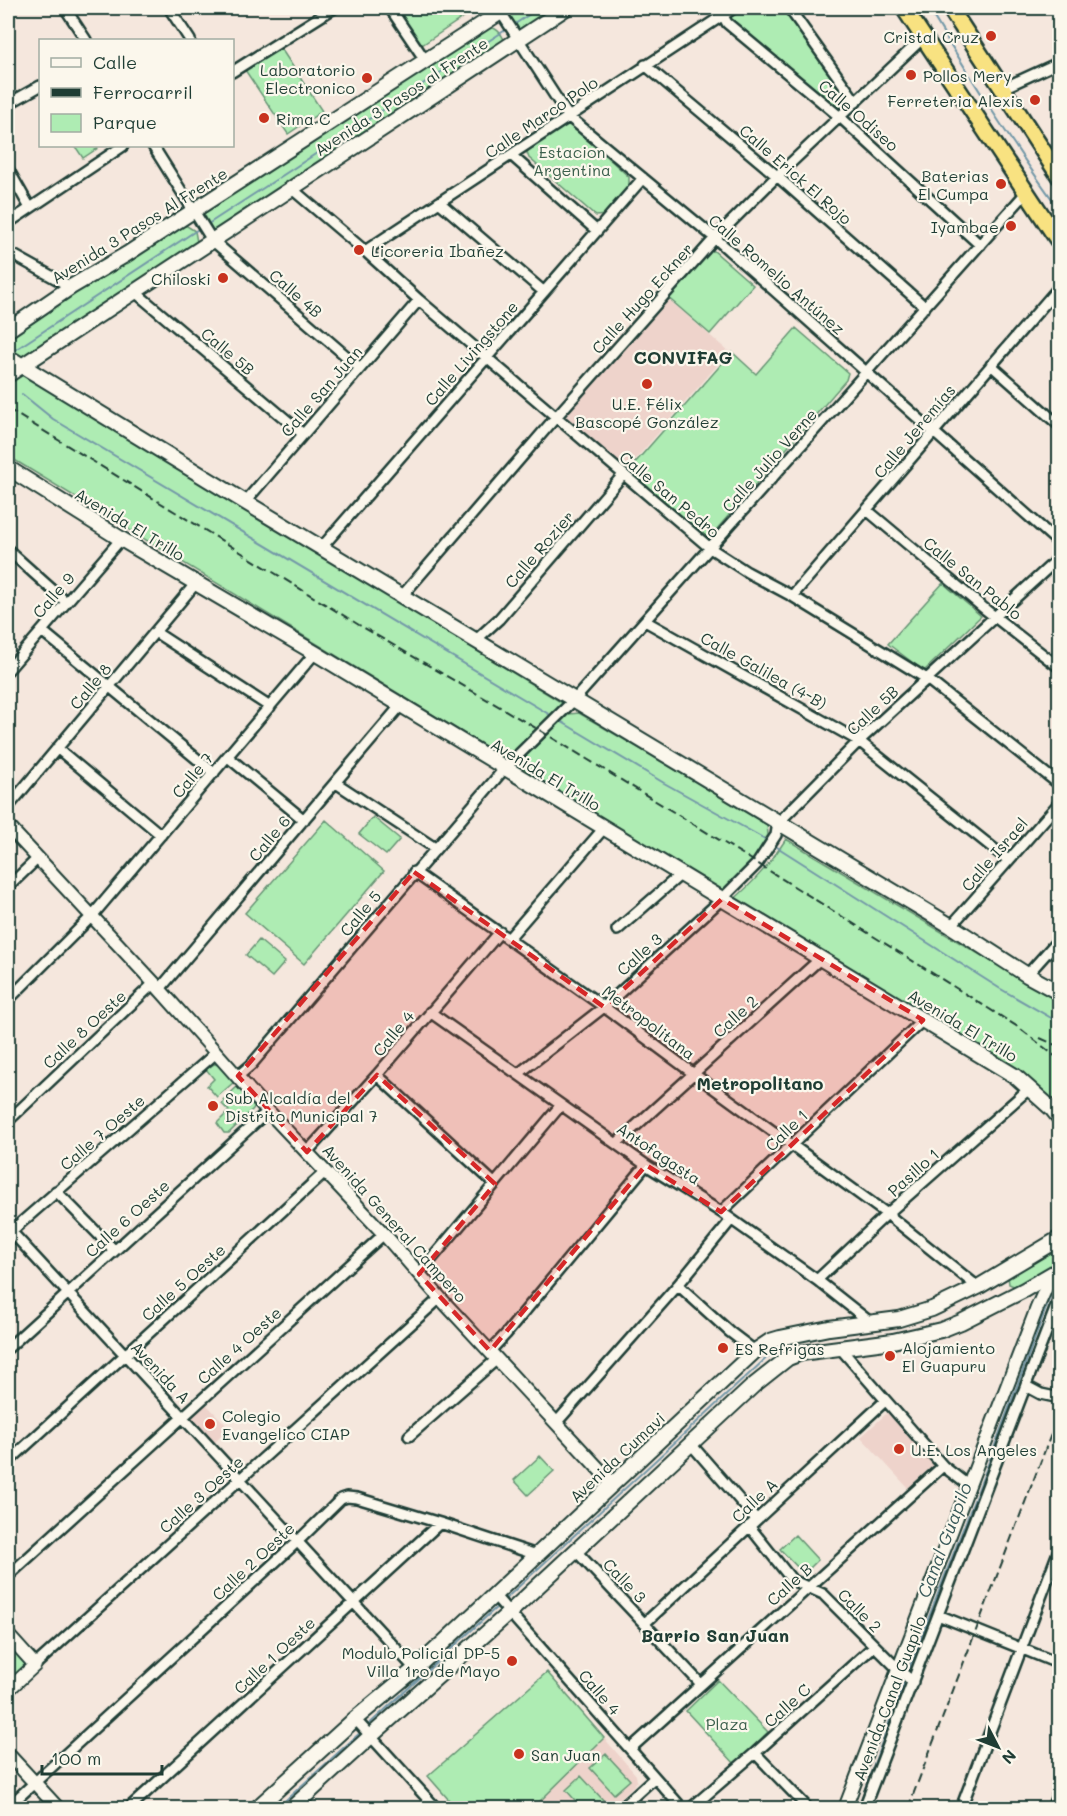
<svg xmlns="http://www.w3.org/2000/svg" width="1067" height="1816" font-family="Mali,sans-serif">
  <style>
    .built { fill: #eed3cb }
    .green { fill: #aeecb3; stroke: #669474; stroke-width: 1.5 }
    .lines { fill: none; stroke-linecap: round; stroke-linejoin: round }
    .stream { stroke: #7398a8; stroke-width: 2 }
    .minor-casing { stroke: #1f3d34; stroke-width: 14 }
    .tertiary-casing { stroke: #1f3d34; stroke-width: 16 }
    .secondary-casing { stroke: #1f3d34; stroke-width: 18 }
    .trunk-casing { stroke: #1f3d34; stroke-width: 20 }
    .minor { stroke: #fbf7ec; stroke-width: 9 }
    .tertiary { stroke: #fbf7ec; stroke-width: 12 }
    .secondary { stroke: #fbf7ec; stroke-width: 14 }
    .trunk { stroke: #f8e281; stroke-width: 15 }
    .rail { stroke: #1f3d34; stroke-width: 2; stroke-dasharray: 9 4.5; stroke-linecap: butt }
    .marked { fill: #d62828; fill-opacity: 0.2; stroke: #d62828; stroke-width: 4.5; stroke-dasharray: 12 8; stroke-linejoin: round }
    .poi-dot { fill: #c8321e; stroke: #fbf7ec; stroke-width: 2 }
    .labels { text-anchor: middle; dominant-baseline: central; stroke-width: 4.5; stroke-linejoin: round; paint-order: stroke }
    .poi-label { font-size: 16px; fill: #1f3d34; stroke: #fbf7ec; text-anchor: start }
    .street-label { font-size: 16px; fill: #1f3d34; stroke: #fbf7ec }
    .park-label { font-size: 16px; fill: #3c604d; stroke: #fbf7ec }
    .neighbourhood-label { font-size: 18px; font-weight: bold; fill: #1f3d34; stroke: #fbf7ec }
    .water-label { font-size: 18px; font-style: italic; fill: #3b5b5b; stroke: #fbf7ec }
  </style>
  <rect width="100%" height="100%" fill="#f5e7dd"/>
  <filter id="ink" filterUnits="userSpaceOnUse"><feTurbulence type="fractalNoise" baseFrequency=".0167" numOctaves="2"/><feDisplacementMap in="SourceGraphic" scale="12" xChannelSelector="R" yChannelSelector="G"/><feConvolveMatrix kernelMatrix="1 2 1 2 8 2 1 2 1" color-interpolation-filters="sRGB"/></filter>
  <g filter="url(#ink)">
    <path class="built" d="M667 298 729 352 626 470 565 417Z
      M206 1404 229 1428 214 1443 190 1419Z
      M887 1413H894L937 1462 908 1488 861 1437Z
      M604 1738 636 1775 637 1781 635 1784 610 1808H533Z"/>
    <path class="green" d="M393 8H477L419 47Z
      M512 8H559L521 32 508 14Z
      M742 8H785L845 98 843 104 837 109 833 108 729 18 731 15Z
      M485 26C496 27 501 32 505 42L215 234 204 214 207 208Z
      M280 47 322 111 288 134 245 70Z
      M566 125H572L629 177V188L605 215 596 216 529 158 527 153 529 148Z
      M75 146H97L98 148 83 158Z
      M178 226H187L195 231 197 242 22 359 8 351V337Z
      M707 250 714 251 753 285 710 334 665 295Z
      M796 328 848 373 846 380 710 537 703 538 627 472 732 352 756 374Z
      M22 373 564 704 506 759 8 456V383Z
      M943 583 981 616 924 671 888 644Z
      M579 713 767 824 768 835 749 866 719 894 513 769 569 714Z
      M373 817 400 839 386 855 359 834Z
      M326 820 384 871 304 964 245 913Z
      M786 839 1059 1002V1106L1032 1082 731 902C755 881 769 865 786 839Z
      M259 940 285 962 272 977 246 955Z
      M214 1064 219 1065 234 1082 217 1097 207 1086 214 1079 206 1069Z
      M238 1086 255 1105 253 1109 229 1133H224L217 1123 229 1111 222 1104 224 1102 223 1100Z
      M1055 1247 1059 1251V1259L1057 1261 1041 1274 1018 1288 1009 1284 1008 1276Z
      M540 1456 554 1471 528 1495 514 1480Z
      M795 1535 818 1560 804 1574 780 1549Z
      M8 1640 27 1663 26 1669 8 1685Z
      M547 1672 604 1738 533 1808H456L428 1776Z
      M718 1680 768 1732 735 1764 686 1711Z
      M606 1754 630 1780 614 1794 590 1768Z
      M581 1776 605 1802 598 1808H582L566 1790Z"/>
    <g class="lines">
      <path class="stream" d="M928 8C970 76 1012 145 1060 210
        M512 26 539 8
        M205 226 507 29
        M12 352 200 228
        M22 394 53 419 552 716
        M557 719 664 783 765 839
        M777 847 999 988 1060 1023
        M502 1602 761 1363 770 1355 782 1349
        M907 1674 987 1467 1056 1281
        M365 1728 498 1606
        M277 1808 361 1732
        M858 1808 905 1679"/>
      <defs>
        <path id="minor" d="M65 8 86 40
          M169 8 190 40
          M390 8 425 60
          M498 8 568 116 715 238 1060 544
          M719 8 727 23 840 117 980 245
          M789 8 856 102
          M645 65 777 176 925 307
          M232 72 334 8
          M1001 89 1060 62
          M8 104 40 86
          M153 146 212 240 360 368
          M511 155 597 231
          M8 169 30 208
          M291 188 365 251 419 300 710 548 747 572 792 596 927 679 1060 785
          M439 202 544 292
          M8 223 123 146
          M365 251 734 8
          M8 252 71 287
          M134 291 303 434
          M991 365 1060 426
          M245 502 419 300
          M867 510 986 610 1060 668
          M322 547 643 178
          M8 550 66 602
          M402 596 556 417 715 238 777 176 923 38
          M792 596 1060 286
          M645 621 859 741 1008 860
          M42 631 214 773
          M155 632 270 707
          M476 640 499 619 623 475
          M8 670 121 539
          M57 748 161 835
          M228 757 304 820
          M336 783 435 848
          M8 807 196 583
          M414 872 604 1007 694 1074 887 1214 978 1287
          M8 887 37 859
          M951 926 1060 802
          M617 930 681 874
          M509 938 604 828
          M1027 975 1060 938
          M159 990 401 705
          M8 1000 92 916 315 653
          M430 1012 646 1165 721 1212 817 1280 870 1322
          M518 1074 604 1007 722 899 757 864 776 835 778 823 859 741 1060 557
          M377 1075 495 1184
          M238 1076 251 1065 505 768 575 699 1025 194
          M8 1121 154 983
          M617 1143 820 959
          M307 1152 377 1075 500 932
          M56 1191 114 1250
          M721 1212 923 1020
          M8 1228 415 1669
          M8 1234 216 1053
          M419 1274 561 1105
          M817 1280 887 1214 1030 1088
          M678 1285 730 1332 755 1351
          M8 1348 268 1111
          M840 1348 943 1466 969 1486
          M490 1351 506 1334 646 1165
          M1026 1386 1041 1394 1060 1398
          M556 1423 678 1285 731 1220
          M409 1436 497 1359
          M690 1443 756 1519
          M8 1462 325 1172
          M749 1526 792 1580 823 1594 898 1669 913 1682
          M575 1550 701 1684
          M8 1576 384 1234
          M494 1595 682 1808
          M938 1615 1060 1664
          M645 1623 885 1401
          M35 1665 440 1298
          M355 1719 436 1808
          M630 1749 943 1466
          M755 1753 808 1808
          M8 1807 297 1542 341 1499 347 1497 357 1498 440 1523 537 1555
          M129 1808 440 1523
          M621 1808 654 1778
          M691 1808 755 1753 874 1646
          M864 1808 1060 1296
          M961 1808 1060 1547
          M1052 1808 1060 1789"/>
        <path id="tertiary" d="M8 826 154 983 268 1111 384 1234 440 1298 612 1483
          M8 1635 35 1665 8 1690
          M8 1754 58 1808
          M845 1808 1037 1308 1052 1274"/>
        <path id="secondary" d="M8 330 71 287 127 254 204 204 507 8
          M8 357 245 502 951 926 1027 975 1060 993
          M8 375 566 8
          M8 468 121 539 315 653 1015 1076 1052 1109 1060 1119
          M257 1808 355 1719 415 1669 755 1351 770 1341 780 1338 829 1328 899 1319 932 1309 978 1287 1060 1238
          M292 1808 372 1735 510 1612 754 1385 788 1358 801 1353 893 1341 941 1330 961 1322 1024 1290 1060 1269"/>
        <path id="trunk" d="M904 8 1060 243
          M950 8 1060 177"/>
      </defs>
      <use href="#minor" class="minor-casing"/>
      <use href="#tertiary" class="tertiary-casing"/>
      <use href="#secondary" class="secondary-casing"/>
      <use href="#trunk" class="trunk-casing"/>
      <use href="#minor" class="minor"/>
      <use href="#tertiary" class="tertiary"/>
      <use href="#secondary" class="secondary"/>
      <use href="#trunk" class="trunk"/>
      <path class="rail" d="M8 409 359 625 541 731 752 860 1018 1027 1060 1060
        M1040 1038 1060 1047
        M908 1808 1060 1411"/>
    </g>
  </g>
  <path class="marked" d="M414 872 604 1007 722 899 923 1020 721 1212 646 1165 490 1351 419 1274 495 1184 377 1075 307 1152 238 1076Z"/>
  <g class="poi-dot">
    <circle cx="991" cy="36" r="6"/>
    <circle cx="911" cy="75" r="6"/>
    <circle cx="367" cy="78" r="6"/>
    <circle cx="1035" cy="100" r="6"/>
    <circle cx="264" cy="118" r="6"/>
    <circle cx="1001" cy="184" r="6"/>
    <circle cx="1011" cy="226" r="6"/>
    <circle cx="359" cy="250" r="6"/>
    <circle cx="223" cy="278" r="6"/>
    <circle cx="647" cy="384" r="6"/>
    <circle cx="213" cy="1106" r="6"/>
    <circle cx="723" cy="1348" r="6"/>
    <circle cx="890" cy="1356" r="6"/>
    <circle cx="210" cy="1424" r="6"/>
    <circle cx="899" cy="1449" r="6"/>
    <circle cx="512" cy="1661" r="6"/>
    <circle cx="519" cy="1754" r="6"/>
  </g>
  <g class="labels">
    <g class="poi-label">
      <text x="979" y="36" text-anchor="end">Cristal Cruz</text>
      <text x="355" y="69" text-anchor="end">Laboratorio<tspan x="355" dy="18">Electronico</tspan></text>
      <text x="923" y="75">Pollos Mery</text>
      <text x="1023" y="100" text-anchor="end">Ferreteria Alexis</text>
      <text x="276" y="118">Rima C</text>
      <text x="989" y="175" text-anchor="end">Baterias<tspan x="989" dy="18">El Cumpa</tspan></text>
      <text x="999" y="226" text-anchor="end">Iyambae</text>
      <text x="371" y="250">Licoreria Ibañez</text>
      <text x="211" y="278" text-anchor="end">Chiloski</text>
      <text x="647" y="403" text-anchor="middle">U.E. Félix<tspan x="647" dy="18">Bascopé González</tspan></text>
      <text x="225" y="1097">Sub Alcaldía del<tspan x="225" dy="18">Distrito Municipal 7</tspan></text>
      <text x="902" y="1347">Alojamiento<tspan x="902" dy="18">El Guapuru</tspan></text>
      <text x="735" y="1348">ES Refrigas</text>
      <text x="222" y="1415">Colegio<tspan x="222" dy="18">Evangelico CIAP</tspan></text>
      <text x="911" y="1449">U.E. Los Angeles</text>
      <text x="500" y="1652" text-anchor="end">Modulo Policial DP-5<tspan x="500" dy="18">Villa 1ro de Mayo</tspan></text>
      <text x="531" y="1754">San Juan</text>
    </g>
    <g class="street-label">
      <text transform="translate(401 96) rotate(-33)">Avenida 3 Pasos al Frente</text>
      <text transform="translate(859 115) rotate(41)">Calle Odiseo</text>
      <text transform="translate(541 117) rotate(-34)">Calle Marco Polo</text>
      <text transform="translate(796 174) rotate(41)">Calle Erick El Rojo</text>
      <text transform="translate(139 225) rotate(-32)">Avenida 3 Pasos Al Frente</text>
      <text transform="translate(777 274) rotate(41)">Calle Romelio Antúnez</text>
      <text transform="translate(296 293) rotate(41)">Calle 4B</text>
      <text transform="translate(642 298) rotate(-48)">Calle Hugo Eckner</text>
      <text transform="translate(228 351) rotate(40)">Calle 5B</text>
      <text transform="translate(471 353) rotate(-49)">Calle Livingstone</text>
      <text transform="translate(321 391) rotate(-49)">Calle San Juan</text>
      <text transform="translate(914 431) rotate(-50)">Calle Jeremías</text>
      <text transform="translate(769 460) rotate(-48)">Calle Julio Verne</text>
      <text transform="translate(670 494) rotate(40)">Calle San Pedro</text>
      <text transform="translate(130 524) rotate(31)">Avenida El Trillo</text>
      <text transform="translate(539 549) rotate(-49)">Calle Rozier</text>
      <text transform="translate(973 578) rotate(39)">Calle San Pablo</text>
      <text transform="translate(53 595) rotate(-49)">Calle 9</text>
      <text transform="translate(764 670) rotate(29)">Calle Galilea (4-B)</text>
      <text transform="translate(90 686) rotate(-50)">Calle 8</text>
      <text transform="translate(872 710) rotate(-43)">Calle 5B</text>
      <text transform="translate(546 774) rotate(31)">Avenida El Trillo</text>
      <text transform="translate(192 775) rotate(-50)">Calle 7</text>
      <text transform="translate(269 838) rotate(-50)">Calle 6</text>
      <text transform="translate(994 854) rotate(-49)">Calle Israel</text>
      <text transform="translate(360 913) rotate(-50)">Calle 5</text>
      <text transform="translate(639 954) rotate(-42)">Calle 3</text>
      <text transform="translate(735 1016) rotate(-42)">Calle 2</text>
      <text transform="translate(649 1022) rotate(37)">Metropolitana</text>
      <text transform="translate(963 1025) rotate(31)">Avenida El Trillo</text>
      <text transform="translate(84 1029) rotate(-43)">Calle 8 Oeste</text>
      <text transform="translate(393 1033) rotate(-50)">Calle 4</text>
      <text transform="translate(786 1130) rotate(-44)">Calle 1</text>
      <text transform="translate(102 1132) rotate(-41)">Calle 7 Oeste</text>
      <text transform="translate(659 1153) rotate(34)">Antofagasta</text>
      <text transform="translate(913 1172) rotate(-42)">Pasillo 1</text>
      <text transform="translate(127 1218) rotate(-42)">Calle 6 Oeste</text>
      <text transform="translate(395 1223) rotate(48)">Avenida General Campero</text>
      <text transform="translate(183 1282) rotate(-42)">Calle 5 Oeste</text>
      <text transform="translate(239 1345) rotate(-42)">Calle 4 Oeste</text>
      <text transform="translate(161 1372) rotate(47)">Avenida A</text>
      <text transform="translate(617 1457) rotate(-43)">Avenida Cumavi</text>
      <text transform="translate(201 1494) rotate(-42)">Calle 3 Oeste</text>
      <text transform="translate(754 1500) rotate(-43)">Calle A</text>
      <text transform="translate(253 1561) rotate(-43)">Calle 2 Oeste</text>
      <text transform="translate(625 1580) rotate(46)">Calle 3</text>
      <text transform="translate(789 1584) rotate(-42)">Calle B</text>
      <text transform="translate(860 1610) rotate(45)">Calle 2</text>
      <text transform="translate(274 1655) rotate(-43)">Calle 1 Oeste</text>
      <text transform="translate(600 1692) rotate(49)">Calle 4</text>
      <text transform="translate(889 1698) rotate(-69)">Avenida Canal Guapilo</text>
      <text transform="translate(787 1705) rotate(-42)">Calle C</text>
    </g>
    <g class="park-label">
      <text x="572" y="151">Estacion<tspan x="572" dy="18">Argentina</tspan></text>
      <text x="727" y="1723">Plaza</text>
    </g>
    <g class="neighbourhood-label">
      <text x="683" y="357">CONVIFAG</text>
      <text x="760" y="1083">Metropolitano</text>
      <text x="715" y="1635">Barrio San Juan</text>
    </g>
    <g class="water-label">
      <text transform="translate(944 1540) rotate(-69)">Canal Guapilo</text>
    </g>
  </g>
  <rect width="1067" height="1816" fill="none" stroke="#fbf7ec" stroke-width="30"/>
  <rect x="15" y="15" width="1037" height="1786" fill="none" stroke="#1f3d34" stroke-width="2" filter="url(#ink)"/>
  <rect x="39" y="39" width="195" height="108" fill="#fbf7ec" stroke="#a3ada2" stroke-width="1.5"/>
  <rect x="51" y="58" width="30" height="9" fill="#fbf7ec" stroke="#a3ada2" stroke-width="1.5"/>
  <text x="93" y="69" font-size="18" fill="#1f3d34">Calle</text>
  <rect x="51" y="88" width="30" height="9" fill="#1f3d34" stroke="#a3ada2" stroke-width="1.5"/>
  <text x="93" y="99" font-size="18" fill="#1f3d34">Ferrocarril</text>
  <rect x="51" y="114" width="30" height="18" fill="#aeecb3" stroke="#a3ada2" stroke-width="1.5"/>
  <text x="93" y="129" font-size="18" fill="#1f3d34">Parque</text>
  <g transform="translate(998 1747) rotate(132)" stroke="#fbf7ec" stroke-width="4.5" paint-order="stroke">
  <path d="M0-4.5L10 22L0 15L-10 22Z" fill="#1f3d34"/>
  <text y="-9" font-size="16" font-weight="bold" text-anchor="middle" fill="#1f3d34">N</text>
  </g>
  <path d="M42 1765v9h120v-9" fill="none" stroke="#1f3d34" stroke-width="3"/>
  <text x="51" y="1765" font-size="18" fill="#1f3d34" stroke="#fbf7ec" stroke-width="4.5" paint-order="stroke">100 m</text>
</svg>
